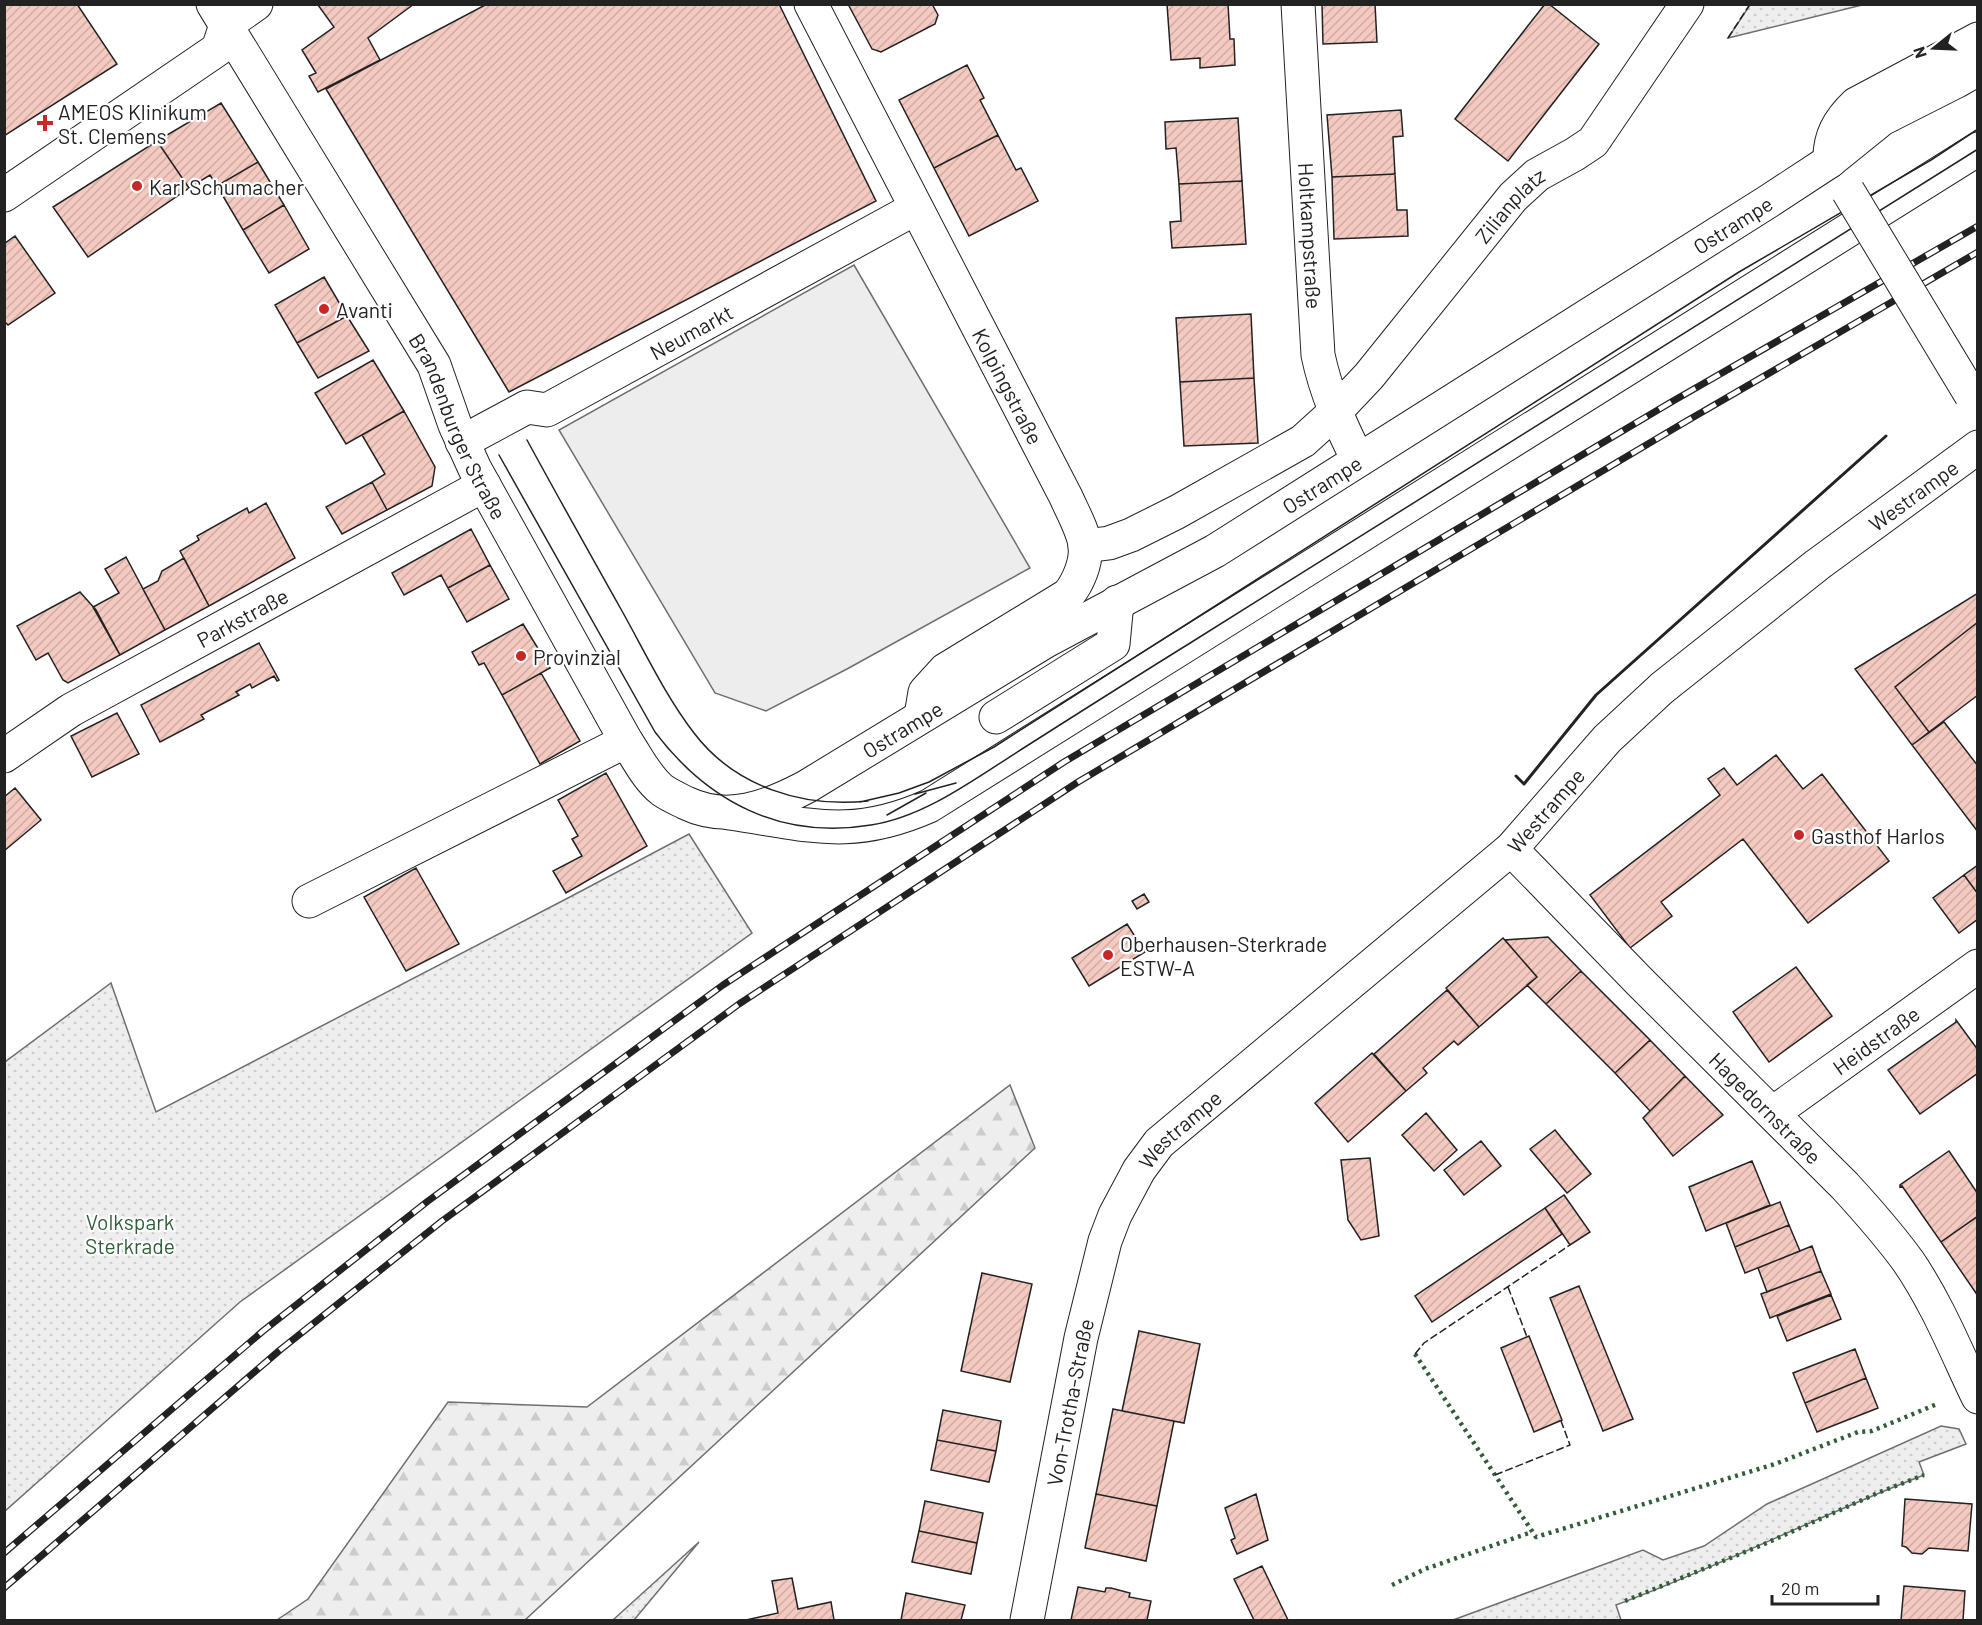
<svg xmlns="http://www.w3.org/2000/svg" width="1982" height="1625" font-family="Barlow,sans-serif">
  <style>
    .grass { fill: url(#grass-dots); stroke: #6f6f6f; stroke-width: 1.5 }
    .forest { fill: url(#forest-firs); stroke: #6f6f6f; stroke-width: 1.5 }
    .parking { fill: #ededed; stroke: #6f6f6f; stroke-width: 1.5 }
    .building { fill: url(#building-hatch); stroke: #222; stroke-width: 1.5 }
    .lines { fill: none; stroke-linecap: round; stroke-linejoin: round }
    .minor-casing { stroke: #222; stroke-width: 35 }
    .major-casing { stroke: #222; stroke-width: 35 }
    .minor { stroke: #fff; stroke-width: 33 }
    .major { stroke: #fff; stroke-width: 33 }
    .tram { stroke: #222; stroke-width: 1.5 }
    .rail-casing { stroke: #222; stroke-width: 7 }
    .rail { stroke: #fff; stroke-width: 4.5; stroke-dasharray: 14; stroke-linecap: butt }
    .major-bridge-casing { stroke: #222; stroke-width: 35; stroke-linecap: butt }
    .major-bridge { stroke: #fff; stroke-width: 33 }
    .hedge { stroke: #2f5e38; stroke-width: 4.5; stroke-dasharray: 3 4.5; stroke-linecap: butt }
    .fence { stroke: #222; stroke-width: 1.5; stroke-dasharray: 8 3; stroke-linecap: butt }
    .wall { stroke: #222; stroke-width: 3 }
    .poi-dot { fill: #c62828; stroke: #fff; stroke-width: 2 }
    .labels { text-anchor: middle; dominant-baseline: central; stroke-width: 4.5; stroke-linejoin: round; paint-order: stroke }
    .poi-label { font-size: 21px; fill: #222; stroke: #fff; text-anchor: start }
    .street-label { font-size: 21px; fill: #222; stroke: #fff }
    .park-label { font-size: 21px; fill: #2f5e38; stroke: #fff }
  </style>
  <defs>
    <pattern id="grass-dots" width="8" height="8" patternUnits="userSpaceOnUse" patternTransform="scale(1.5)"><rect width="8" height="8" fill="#eee"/><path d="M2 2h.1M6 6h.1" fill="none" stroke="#ccc" stroke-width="1.8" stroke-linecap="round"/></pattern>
    <pattern id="forest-firs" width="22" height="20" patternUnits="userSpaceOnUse" patternTransform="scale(1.5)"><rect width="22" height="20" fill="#eee"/><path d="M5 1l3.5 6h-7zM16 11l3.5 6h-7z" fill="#ccc"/></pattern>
    <pattern id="building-hatch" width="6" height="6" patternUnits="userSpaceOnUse" patternTransform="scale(1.5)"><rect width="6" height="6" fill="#f3c9c0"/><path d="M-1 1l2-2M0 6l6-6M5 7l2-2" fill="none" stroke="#d0aca5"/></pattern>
  </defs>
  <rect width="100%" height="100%" fill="#fff"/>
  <path class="grass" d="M1750 5V4L1862 5 1728 38Z
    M689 834 752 933 240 1302 5 1511V1062L111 983 156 1112 568 898Z
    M1941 1426 1959 1429 1966 1444 1919 1462 1924 1475C1820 1515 1721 1566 1616 1605L1621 1620H1453L1643 1550 1663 1560 1704 1546 1767 1504Z
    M699 1542 634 1620H613Z"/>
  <path class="forest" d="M1010 1085 1035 1148 525 1620H277L308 1599 448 1402 587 1407Z"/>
  <path class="parking" d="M854 265 1030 568 847 669 766 711 715 693 559 430Z"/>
  <path class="building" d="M4 4H77L117 64 4 136Z
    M414 4 368 38 380 60 318 92 309 76 316 73 302 50 334 27 318 5Z
    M487 4H779L876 201 509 392 326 89Z
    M848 4H932L938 15 935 24 881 52 872 49Z
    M1167 4H1228L1230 39H1234L1235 65 1200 68V58L1171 60Z
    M1322 4H1375L1377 42 1323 44Z
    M1545 4H1549L1599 44 1508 161 1455 119Z
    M967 65 984 98 980 100 998 135 934 168 899 100Z
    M221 103 258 162 217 186 210 175 189 188 157 141Z
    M1401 110 1403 136 1393 137 1395 174 1332 177 1327 115Z
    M1238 118 1242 181 1179 184 1176 148 1166 149 1165 122Z
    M998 135 1016 170 1021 168 1038 201 969 236 934 168Z
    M157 141 189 188 88 257 53 207Z
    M258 162 284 205 243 230 217 186Z
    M1395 174 1397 210H1407L1408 236 1334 239 1332 177Z
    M1242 181 1246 244 1172 248 1170 222 1181 221 1179 184Z
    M284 205 309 249 269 273 243 230Z
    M15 236 55 293 8 325 4 321V244Z
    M324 277 347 316 297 343 275 305Z
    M1251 314 1254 378 1180 382 1176 318Z
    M347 316 369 351 318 378 297 343Z
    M373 360 404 411 346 444 315 393Z
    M1254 378 1258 443 1184 446 1180 382Z
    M404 411 435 467 432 486 387 510 372 482 385 474 362 435Z
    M372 482 387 510 342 534 326 507Z
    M266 503 295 558 209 606 180 551 199 540 197 536 247 508 249 513Z
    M471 529 490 565 448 588 441 575 404 595 392 573Z
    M126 557 165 630 120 655 93 607 119 593 105 569Z
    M184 558 209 606 165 630 143 589 158 581 162 571Z
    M490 565 509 599 467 622 448 588Z
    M80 592 96 610 120 655 68 683 63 680 48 653 36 660 17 626Z
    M1978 593V622L1895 687 1929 732 1912 745 1855 669Z
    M1978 622V695L1929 732 1895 687Z
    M523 624 550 668 502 695 484 663 479 665 472 652Z
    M259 643 279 680 277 681 274 676 252 688 250 684 236 692 239 695 201 715 204 719 160 742 141 705Z
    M541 673 580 741 540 764 502 695Z
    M117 713 139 754 92 777 71 736Z
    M1944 722 1978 766V832L1912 745Z
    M1776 755 1803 789 1822 774 1889 861 1808 923 1743 839 1661 902 1672 916 1630 948 1590 895 1720 795 1708 779 1724 768 1737 785Z
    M606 773 647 846 566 893 553 871 582 856 572 839 578 836 558 800Z
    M15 788 41 820 4 851V797Z
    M1978 865V894L1964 875Z
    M416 868 459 944 406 971 364 897Z
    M1964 875 1978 894V919L1959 933 1933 898Z
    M1144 894 1149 902 1137 909 1132 901Z
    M1127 924 1145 952 1089 986 1072 958Z
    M1548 937 1581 971 1546 1004 1527 985 1537 977 1505 940Z
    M1503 938 1537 977 1479 1027 1446 988Z
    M1796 967 1832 1016 1769 1062 1733 1012Z
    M1581 971 1650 1040 1615 1073 1546 1004Z
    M1447 990 1479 1027 1458 1045 1454 1041 1423 1068 1427 1073 1406 1091 1374 1054Z
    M1956 1020 1978 1050V1073L1920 1114 1888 1070 1956 1022Z
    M1650 1040 1685 1076 1650 1111 1615 1073Z
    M1372 1053 1406 1091 1348 1142 1315 1103Z
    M1685 1076 1723 1115 1673 1156 1643 1118Z
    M1426 1113 1457 1150 1434 1171 1402 1135Z
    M1555 1130 1591 1174 1567 1193 1530 1149Z
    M1481 1141 1501 1166 1464 1195 1444 1170Z
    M1949 1151 1978 1194V1216L1941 1242 1902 1186 1900 1187V1185Z
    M1370 1158 1379 1236 1361 1240 1348 1220 1341 1160Z
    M1752 1161 1770 1205 1706 1231 1689 1187Z
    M1564 1195 1590 1232 1570 1245 1545 1208Z
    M1780 1202 1789 1225 1735 1247 1726 1223Z
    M1545 1208 1562 1234 1432 1322 1415 1296Z
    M1978 1216V1296L1941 1242Z
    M1789 1225 1800 1251 1745 1273 1735 1247Z
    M1812 1246 1821 1271 1767 1292 1758 1268Z
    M1821 1271 1831 1294 1770 1318 1761 1294Z
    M982 1273 1032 1284 1010 1382 961 1371Z
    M1579 1286 1633 1419 1603 1431 1550 1298Z
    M1831 1295 1841 1319 1787 1341 1777 1316Z
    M1139 1331 1200 1344 1184 1423 1122 1411Z
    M1529 1336 1562 1420 1534 1432 1501 1348Z
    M1855 1349 1866 1378 1805 1403 1793 1373Z
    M1866 1378 1878 1408 1817 1432 1805 1403Z
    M1113 1409 1174 1421 1157 1506 1096 1494Z
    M943 1410 1001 1421 996 1451 937 1440Z
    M937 1440 996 1451 989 1482 931 1470Z
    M1096 1494 1157 1506 1146 1561 1085 1548Z
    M1256 1494 1268 1540 1237 1554 1231 1540 1235 1538 1225 1508Z
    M1905 1499 1972 1504 1968 1551 1929 1548 1922 1554 1912 1553 1906 1547 1902 1546Z
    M925 1501 983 1513 977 1543 919 1531Z
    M919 1531 977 1543 971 1574 912 1562Z
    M1262 1566 1288 1620H1254L1234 1579Z
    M792 1578 798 1609 831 1602 834 1620H746L778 1613 772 1581Z
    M1904 1586 1965 1591 1963 1620H1901Z
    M1078 1587 1105 1592 1106 1588H1111L1130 1593 1129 1597 1151 1601 1147 1620H1071Z
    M906 1593 965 1605 961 1620H901Z"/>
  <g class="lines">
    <defs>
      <g id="minor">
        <path id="s1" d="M811 4 1066 497C1072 511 1084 532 1085 546 1087 562 1078 583 1068 595L945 670 925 692 921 716"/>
        <path id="s2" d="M1298 4 1318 355C1326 393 1341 426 1358 460"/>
        <path d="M1830 161C1829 137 1839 120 1856 104L1978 39"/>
        <path d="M4 195 218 49 226 25 256 4"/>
        <path id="s3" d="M462 442 527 407 547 410 916 208"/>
        <path id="s4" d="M1085 546 1109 543 1131 535 1177 512 1303 441 1335 412 1369 376 1513 197 1537 175 1575 154 1593 142 1687 4"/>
        <path d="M996 717 1113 644 1117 602"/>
        <path id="s5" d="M4 756 71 710 484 485"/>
        <path d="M729 813C808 824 850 841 929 806L1978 149"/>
        <path id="s6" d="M1511 849 1640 982 1845 1186C1867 1210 1889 1235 1908 1261 1937 1303 1956 1351 1978 1397"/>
        <path d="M309 901 626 741"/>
        <path id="s7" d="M1773 1113 1978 966"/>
        <path id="s8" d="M1027 1620 1081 1338 1105 1241 1115 1215 1139 1170 1159 1143 1511 849 1607 739 1662 688 1817 565 1978 447"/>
      </g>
      <g id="major">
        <path id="s9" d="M213 4 434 365 455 425 475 469 626 741C637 757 646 777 662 790 669 795 678 799 686 803 728 823 768 807 806 787L1046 641 1215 551 1769 201 1830 161 1882 119 1957 81 1978 69"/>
      </g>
    </defs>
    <use href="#minor" class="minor-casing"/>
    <use href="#major" class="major-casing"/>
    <use href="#minor" class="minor"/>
    <use href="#major" class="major"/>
    <path class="tram" d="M527 440C558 497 590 554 622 611 645 652 665 695 694 733 735 787 803 808 868 801
      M499 455 655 732C708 802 781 840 871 825 925 817 976 778 1022 749 1077 714 1132 679 1187 645 1449 478 1713 313 1978 149
      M915 794 956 783
      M860 802 899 793 929 782 994 747 1739 272 1931 160 1978 129
      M887 815 926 793"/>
    <defs>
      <path id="rail" d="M4 1553 263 1331 428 1201 723 985 1064 762 1673 401 1978 226
        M4 1588 280 1350 442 1221 739 1004 1078 782 1685 422 1978 252"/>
    </defs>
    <use href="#rail" class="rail-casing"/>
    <use href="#rail" class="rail"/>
    <defs>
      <path id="major-bridge" d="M1848 191 1971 395"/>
    </defs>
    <use href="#major-bridge" class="major-bridge-casing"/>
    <use href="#major-bridge" class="major-bridge"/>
    <path class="hedge" d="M1415 1354 1536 1537 1775 1464 1858 1432 1872 1431 1937 1404
      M1392 1585 1425 1569 1532 1532
      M1625 1601 1762 1545 1880 1492 1924 1475"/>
    <path class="fence" d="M1728 38 1750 4
      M1508 1287 1527 1337
      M1415 1354 1424 1343 1570 1245
      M1495 1475 1570 1445 1561 1421"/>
    <path class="wall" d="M1516 776 1524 784 1596 695 1886 436"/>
  </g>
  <g class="poi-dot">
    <path d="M42 114h6v6h6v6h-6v6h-6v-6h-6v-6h6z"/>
    <circle cx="137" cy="186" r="6"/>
    <circle cx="324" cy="309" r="6"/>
    <circle cx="521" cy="656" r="6"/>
    <circle cx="1799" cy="835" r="6"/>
    <circle cx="1108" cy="955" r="6"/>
  </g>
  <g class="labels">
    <g class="poi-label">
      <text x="58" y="111">AMEOS Klinikum<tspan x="58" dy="24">St. Clemens</tspan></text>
      <text x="149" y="186">Karl Schumacher</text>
      <text x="336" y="309">Avanti</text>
      <text x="533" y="656">Provinzial</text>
      <text x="1811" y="835">Gasthof Harlos</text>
      <text x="1120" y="943">Oberhausen-Sterkrade<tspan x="1120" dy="24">ESTW-A</tspan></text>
    </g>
    <g class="street-label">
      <text stroke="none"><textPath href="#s4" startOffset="558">Zilianplatz</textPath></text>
      <text stroke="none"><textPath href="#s9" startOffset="2145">Ostrampe</textPath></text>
      <text stroke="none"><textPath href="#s2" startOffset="232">Holtkampstraße</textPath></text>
      <text stroke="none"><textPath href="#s3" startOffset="258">Neumarkt</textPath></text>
      <text stroke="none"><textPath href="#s1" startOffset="430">Kolpingstraße</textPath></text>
      <text stroke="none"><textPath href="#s9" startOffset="489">Brandenburger Straße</textPath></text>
      <text stroke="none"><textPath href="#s9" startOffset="1659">Ostrampe</textPath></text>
      <text stroke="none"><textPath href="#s8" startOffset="1496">Westrampe</textPath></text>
      <text stroke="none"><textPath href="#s5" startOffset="276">Parkstraße</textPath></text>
      <text stroke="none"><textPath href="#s9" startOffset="1173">Ostrampe</textPath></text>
      <text stroke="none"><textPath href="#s8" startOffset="1010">Westrampe</textPath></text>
      <text stroke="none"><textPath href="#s7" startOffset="126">Heidstraße</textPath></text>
      <text stroke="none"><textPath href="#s6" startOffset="363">Hagedornstraße</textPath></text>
      <text stroke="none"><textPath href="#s8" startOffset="524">Westrampe</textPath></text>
      <text stroke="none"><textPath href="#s8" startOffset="222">Von-Trotha-Straße</textPath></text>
    </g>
    <g class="park-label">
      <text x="130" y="1221">Volkspark<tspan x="130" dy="24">Sterkrade</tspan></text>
    </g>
  </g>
  <rect width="1982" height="1625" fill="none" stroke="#222222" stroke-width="12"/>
  <g transform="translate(1934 48) rotate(252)" stroke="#ffffff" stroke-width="4.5" paint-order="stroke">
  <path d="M0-4.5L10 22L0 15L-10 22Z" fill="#222222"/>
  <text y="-9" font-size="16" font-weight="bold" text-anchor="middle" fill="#222222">N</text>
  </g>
  <path d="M1772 1595v9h106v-9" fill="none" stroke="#222222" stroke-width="3"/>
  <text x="1781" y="1595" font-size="18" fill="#222222" stroke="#ffffff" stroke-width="4.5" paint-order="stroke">20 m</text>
</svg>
